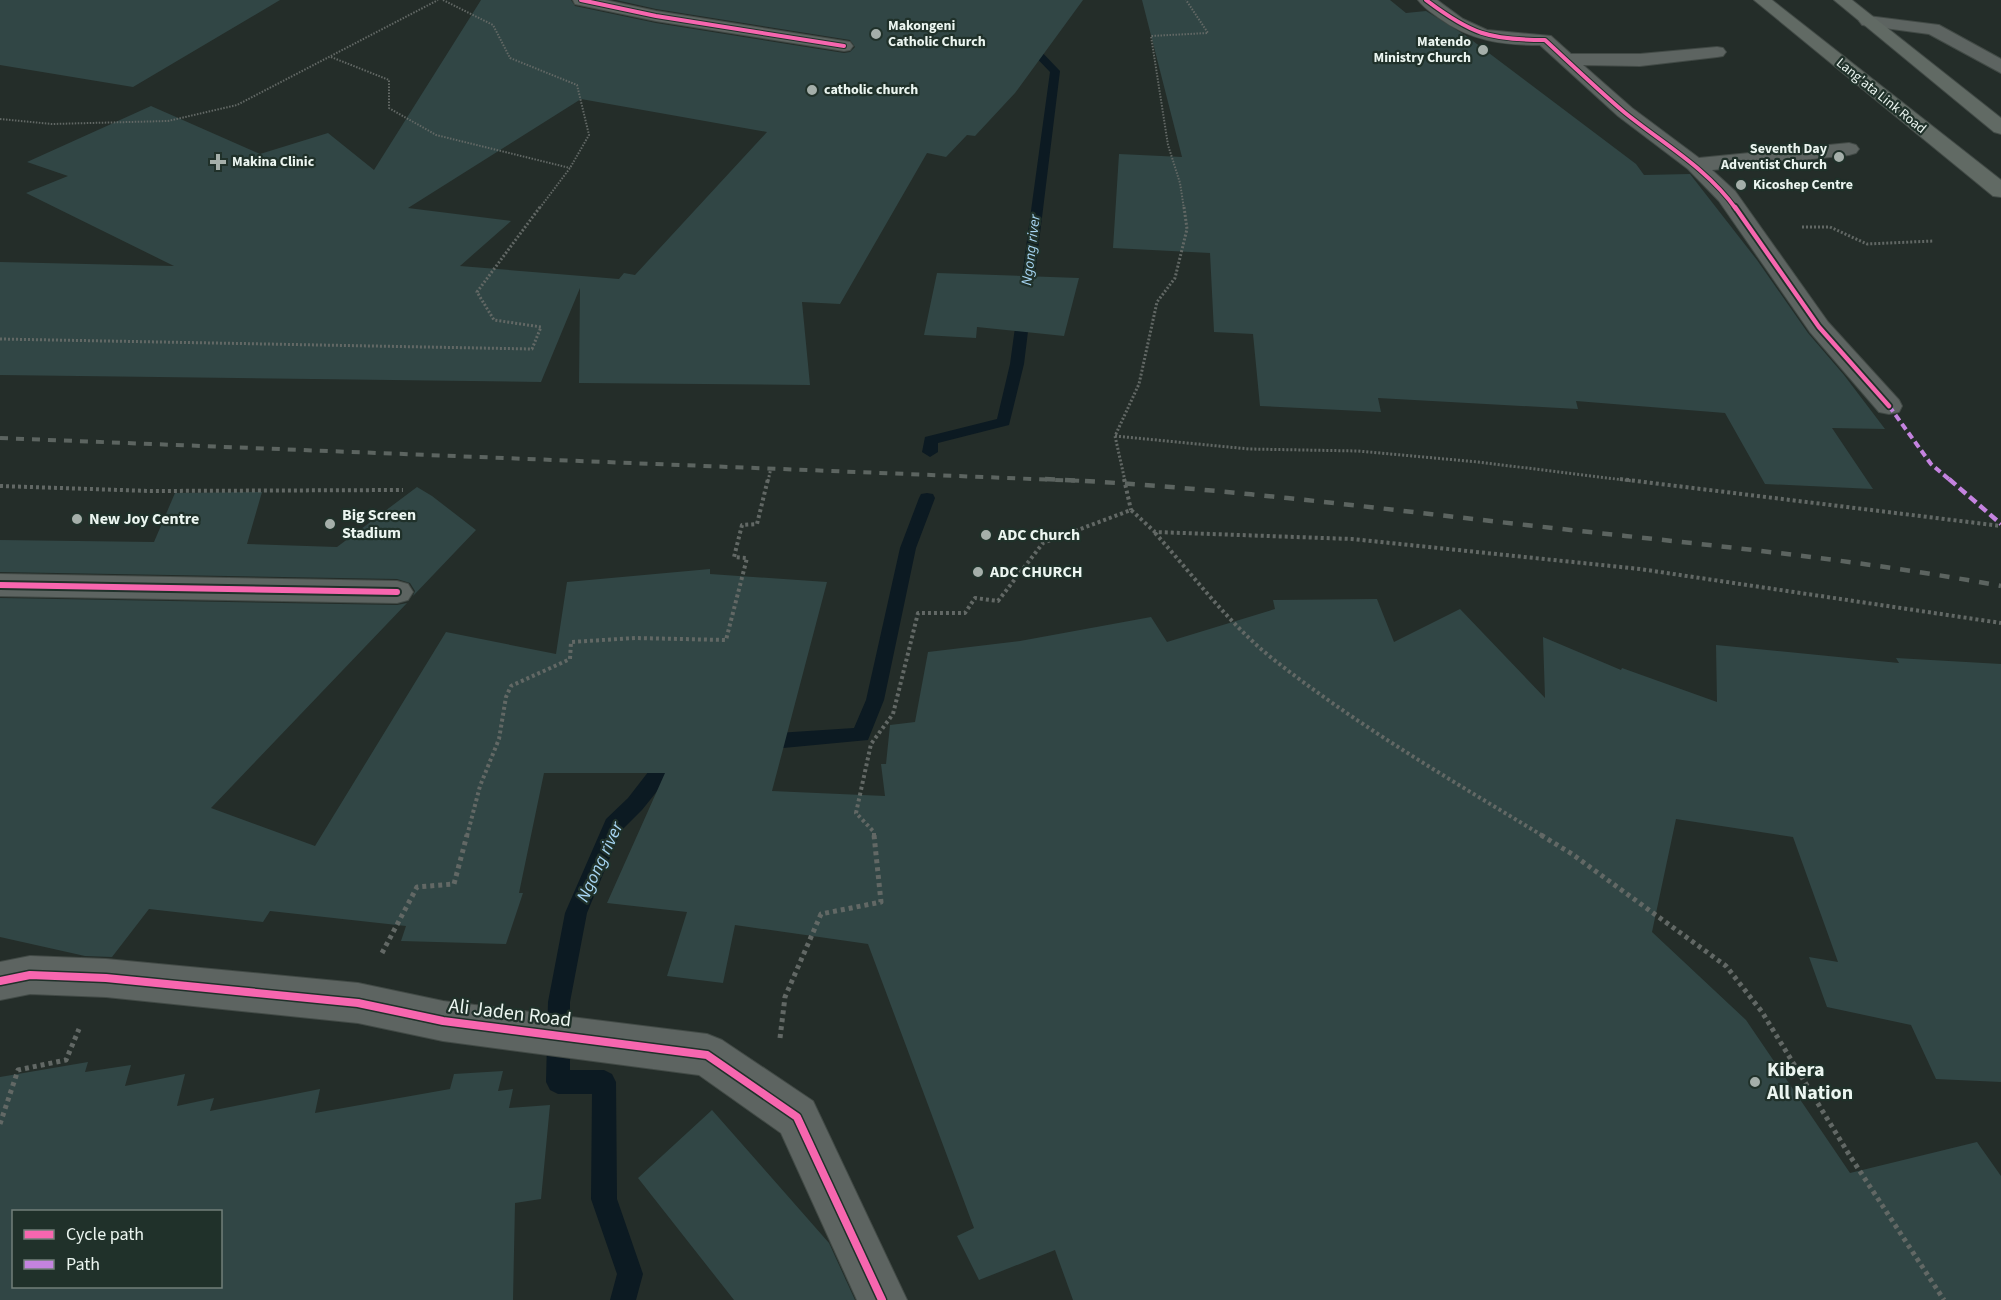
<svg xmlns="http://www.w3.org/2000/svg" width="2001" height="1300" font-family="'Source Sans 3',sans-serif">
  <style>
    .lines { fill: none; stroke-linecap: round; stroke-linejoin: round }
    .stream { fill: #0c1a22; fill-rule: evenodd }
    .building { fill: #314645; fill-rule: evenodd }
    .lane-casing { stroke: #424a46; stroke-width: 2 }
    .street-casing { stroke: #424a46; stroke-width: 2 }
    .secondary-casing { stroke: #424a46; stroke-width: 2 }
    .path-far3 { stroke: #626865; stroke-width: 2; stroke-dasharray: 1.5 1.5; stroke-linecap: butt }
    .path-far2 { stroke: #626865; stroke-width: 3; stroke-dasharray: 2 2; stroke-linecap: butt }
    .path-far1 { stroke: #626865; stroke-width: 4; stroke-dasharray: 3 3; stroke-linecap: butt }
    .path { stroke: #626865; stroke-width: 5; stroke-dasharray: 4 4; stroke-linecap: butt }
    .lane { fill: #5d6461; fill-rule: evenodd }
    .street { fill: #5d6461; fill-rule: evenodd }
    .secondary { fill: #616a64; fill-rule: evenodd }
    .rail-far1 { stroke: #5c6460; stroke-width: 4; stroke-dasharray: 8 8; stroke-linecap: butt }
    .rail { stroke: #5c6460; stroke-width: 4.5; stroke-dasharray: 10 10; stroke-linecap: butt }
    .quiet-far1 { stroke: #c483df; stroke-width: 4; stroke-dasharray: 7 4; stroke-linecap: butt }
    .quiet { stroke: #c483df; stroke-width: 4.5; stroke-dasharray: 9 4.5; stroke-linecap: butt }
    .cycleway-far3-casing { stroke: #20312a; stroke-width: 6 }
    .cycleway-far2-casing { stroke: #20312a; stroke-width: 8 }
    .cycleway-far1-casing { stroke: #20312a; stroke-width: 10 }
    .cycleway-casing { stroke: #20312a; stroke-width: 11 }
    .cycleway-far3 { stroke: #f766af; stroke-width: 4 }
    .cycleway-far2 { stroke: #f766af; stroke-width: 4.5 }
    .cycleway-far1 { stroke: #f766af; stroke-width: 6 }
    .cycleway { stroke: #f766af; stroke-width: 8 }
    .poi-dot { fill: #a5afaa; stroke: #20312a; stroke-width: 2 }
    .labels { text-anchor: middle; dominant-baseline: central; stroke-width: 4.5; stroke-linejoin: round; paint-order: stroke }
    .far-poi-label { font-size: 14px; font-weight: bold; fill: #ebf5f0; stroke: #20312a; text-anchor: start }
    .far-street-label { font-size: 14px; fill: #ebf5f0; stroke: #20312a }
    .far-water-label { font-size: 15px; font-style: italic; fill: #a7d6f4; stroke: #20312a }
    .poi-label { font-size: 16px; font-weight: bold; fill: #ebf5f0; stroke: #20312a; text-anchor: start }
    .water-label { font-size: 18px; font-style: italic; fill: #a7d6f4; stroke: #20312a }
    .near-street-label { font-size: 20px; fill: #ebf5f0; stroke: #20312a }
    .near-poi-label { font-size: 20px; font-weight: bold; fill: #ebf5f0; stroke: #20312a; text-anchor: start }
  </style>
  <rect width="100%" height="100%" fill="#242d29"/>
  <g class="lines">
    <path class="stream" d="M1025 0H1035L1036 46 1060 71 1024 364 1009 425 938 443V452L930 457 922 452 925 437 997 419 1010 364 1050 72 1026 47Z
      M927 493 933 494 935 498 916 548 884 700 868 740 762 750 755 747 752 742 755 737 762 734 854 728 866 700 900 548 919 498 921 494Z
      M677 746 684 748 687 754 642 810 621 831 587 913 570 1002V1070H604L612 1074 616 1082 617 1199 643 1274 636 1300H610L617 1274 591 1199 592 1094H558L550 1090 546 1082 548 1002 565 913 606 819 628 798 659 758 670 748Z"/>
  </g>
  <path class="building" d="M0 0H280L133 87 0 65Z
    M481 0H571L575 6 656 23 844 53 850 52 855 47 850 40 656 9 616 0H1083L1015 93 975 136 967 135 946 157 927 153 840 304 802 302 810 385 579 383 580 288 541 382 0 375V262L174 266 26 193 68 176 27 162 151 106 260 154 328 133 374 170ZM581 99 767 132 635 275 624 273 619 279 460 266 511 221 408 208Z
    M1142 0H1390L1406 13 1426 11 1465 35 1636 164 1644 175 1690 174 1757 260 1808 333 1844 375 1885 429 1832 428 1873 489 1765 484 1725 413 1576 401 1578 409 1378 398 1381 412 1260 406 1253 334 1214 332 1210 253 1113 248 1119 154 1182 157Z
    M937 273 1079 278 1064 336 977 327 976 338 924 335Z
    M417 487 432 496 476 530 413 596 415 591 410 583 397 579 0 572V540L154 542 175 493 262 492 247 544 337 547Z
    M710 569V574L827 582 772 791 885 796 881 764H886L890 725 915 722 928 652 1020 641 1151 617 1167 642 1275 609 1273 600 1377 599 1394 642 1460 609 1545 698 1543 637 1621 670 1622 668 1717 702 1716 645 1899 663 1896 658 2001 664V1082L1936 1079 1911 1025 1827 1007 1809 957 1838 962 1793 837 1676 819 1652 932 1746 1020 1850 1173 1977 1142 2001 1176V1300H1073L1055 1250 979 1280 957 1236 974 1228 868 944 735 925 723 983 667 976 687 912 607 903 665 773H544L519 893H523L506 944 401 941 406 926 270 911 263 922 149 909 112 957 85 956 0 937V598L397 605 407 603 211 808 315 846 446 632 556 654 567 582Z
    M88 1062 85 1072 131 1065 125 1086 185 1074 177 1106 214 1098 210 1111 320 1089 315 1113 450 1089 454 1074 503 1071 498 1091 513 1089 509 1108 550 1105 541 1199 515 1203 513 1300H0V1077ZM14 1212H220V1287H14Z
    M712 1110 829 1243 855 1300H734L638 1178Z"/>
  <g class="lines">
    <defs>
      <path id="lane" d="M1868 16 1939 25 2001 59V73L1929 34 1862 25 1859 21 1862 17Z"/>
      <path id="street" d="M573 0H605L656 11 844 41 850 42 853 46 850 50 844 51 656 21 575 4Z
        M1418 0H1437L1463 19 1487 30 1551 36 1571 54H1640L1717 47 1723 48 1726 52 1723 56 1717 57 1640 66 1583 65 1632 108 1699 158 1849 143 1856 145 1859 149 1856 153 1849 155 1712 170 1735 191 1828 322 1899 400 1902 406 1899 412 1889 414 1879 412 1810 332 1719 201 1688 169 1618 116 1540 45C1502 45 1471 41 1439 18 1432 13 1423 7 1418 0Z
        M0 574 397 581 408 584 413 592 408 600 397 603 0 596Z
        M30 956 106 959 358 983 443 1001 707 1034 722 1040 813 1101 907 1300H857L781 1133 699 1075 443 1041 358 1023 106 997 30 994 0 1000V962Z"/>
      <path id="secondary" d="M1754 0H1772L2001 180V197L1993 196Z
        M1834 0H1852L2001 118V134L1994 132Z"/>
    </defs>
    <use href="#lane" class="lane-casing"/>
    <use href="#street" class="street-casing"/>
    <use href="#secondary" class="secondary-casing"/>
    <path class="path-far3" d="M443 0 493 25 510 58 577 85 589 135 570 168 539 209
      M331 57 389 80V108L436 135 570 168
      M0 119 52 124 168 121 237 105 438 0
      M1184 209 1180 183 1168 145 1151 36 1208 33 1186 0"/>
    <path class="path-far2" d="M1802 227H1830L1867 244 1933 241
      M0 339 532 349 541 327 494 320 477 292 540 207
      M1115 436 1249 449 1358 451 1478 462 1632 481
      M768 481 771 468
      M1125 481 1115 436 1139 384 1157 302 1175 278 1187 229 1184 207"/>
    <path class="path-far1" d="M1124 479 1131 510
      M1620 479 2001 526
      M0 486 150 491 403 490
      M1155 533C1193 575 1229 624 1273 659 1358 726 1451 780 1543 836
      M467 836 480 786 499 739 506 697 511 686 570 659 571 642 635 638 726 640 747 558 734 557 742 525 757 524 768 479
      M874 836V832L856 813 871 744 893 714 918 613H965L975 598 998 601 1043 543 1131 510 1155 532 1352 539 1640 569 2001 623"/>
    <path class="path" d="M1541 835 1572 854 1726 966 1762 1012 1850 1156 1944 1300
      M382 953 417 887 454 884 467 835
      M780 1038 785 997 821 914 881 902 874 835
      M0 1124 18 1070 66 1060 79 1029"/>
    <use href="#lane" class="lane"/>
    <use href="#street" class="street"/>
    <use href="#secondary" class="secondary"/>
    <path class="rail-far1" d="M0 438 1083 481"/>
    <path class="rail" d="M1045 479C1206 486 1366 507 1526 525 1685 543 1845 557 2001 586"/>
    <path class="quiet-far1" d="M1889 406 1931 464 1951 481"/>
    <path class="quiet" d="M1949 479 2001 524"/>
    <defs>
      <path id="cycleway-far3" d="M581 0 656 16 844 46
        M1426 0C1471 34 1489 40 1545 40 1571 64 1597 89 1624 112 1662 143 1707 168 1736 209"/>
      <path id="cycleway-far2" d="M1735 207 1819 327 1889 406"/>
      <path id="cycleway-far1" d="M0 585 397 592"/>
      <path id="cycleway" d="M0 981 30 975 106 978 358 1003 443 1021 707 1055 797 1117 882 1300"/>
    </defs>
    <use href="#cycleway-far3" class="cycleway-far3-casing"/>
    <use href="#cycleway-far2" class="cycleway-far2-casing"/>
    <use href="#cycleway-far1" class="cycleway-far1-casing"/>
    <use href="#cycleway" class="cycleway-casing"/>
    <use href="#cycleway-far3" class="cycleway-far3"/>
    <use href="#cycleway-far2" class="cycleway-far2"/>
    <use href="#cycleway-far1" class="cycleway-far1"/>
    <use href="#cycleway" class="cycleway"/>
  </g>
  <g class="poi-dot">
    <circle cx="876" cy="34" r="6"/>
    <circle cx="1483" cy="50" r="6"/>
    <circle cx="812" cy="90" r="6"/>
    <circle cx="1839" cy="157" r="6"/>
    <path d="M215 153h6v6h6v6h-6v6h-6v-6h-6v-6h6z"/>
    <circle cx="1741" cy="185" r="6"/>
    <circle cx="77" cy="519" r="6"/>
    <circle cx="330" cy="524" r="6"/>
    <circle cx="986" cy="535" r="6"/>
    <circle cx="978" cy="572" r="6"/>
    <circle cx="1755" cy="1082" r="6"/>
  </g>
  <g class="labels">
    <g class="far-poi-label">
      <text x="888" y="26">Makongeni<tspan x="888" dy="16">Catholic Church</tspan></text>
      <text x="1471" y="42" text-anchor="end">Matendo<tspan x="1471" dy="16">Ministry Church</tspan></text>
      <text x="824" y="90">catholic church</text>
      <text x="1827" y="149" text-anchor="end">Seventh Day<tspan x="1827" dy="16">Adventist Church</tspan></text>
      <text x="232" y="162">Makina Clinic</text>
      <text x="1753" y="185">Kicoshep Centre</text>
    </g>
    <g class="far-street-label">
      <text transform="translate(1881 96) rotate(39)">Lang'ata Link Road</text>
    </g>
    <g class="far-water-label">
      <text transform="translate(1031 250) rotate(-83)">Ngong river</text>
    </g>
    <g class="poi-label">
      <text x="342" y="515">Big Screen<tspan x="342" dy="18">Stadium</tspan></text>
      <text x="89" y="519">New Joy Centre</text>
      <text x="998" y="535">ADC Church</text>
      <text x="990" y="572">ADC CHURCH</text>
    </g>
    <g class="water-label">
      <text transform="translate(600 862) rotate(-65)">Ngong river</text>
    </g>
    <g class="near-street-label">
      <text transform="translate(510 1013) rotate(7)">Ali Jaden Road</text>
    </g>
    <g class="near-poi-label">
      <text x="1767" y="1070">Kibera<tspan x="1767" dy="23">All Nation</tspan></text>
    </g>
  </g>
  <rect x="12" y="1210" width="210" height="78" fill="#20312a" stroke="#717f79" stroke-width="1.5"/>
  <rect x="24" y="1230" width="30" height="9" fill="#f766af" stroke="#717f79" stroke-width="1.5"/>
  <text x="66" y="1240" font-size="18" fill="#ebf5f0">Cycle path</text>
  <rect x="24" y="1260" width="30" height="9" fill="#c483df" stroke="#717f79" stroke-width="1.5"/>
  <text x="66" y="1270" font-size="18" fill="#ebf5f0">Path</text>
</svg>
